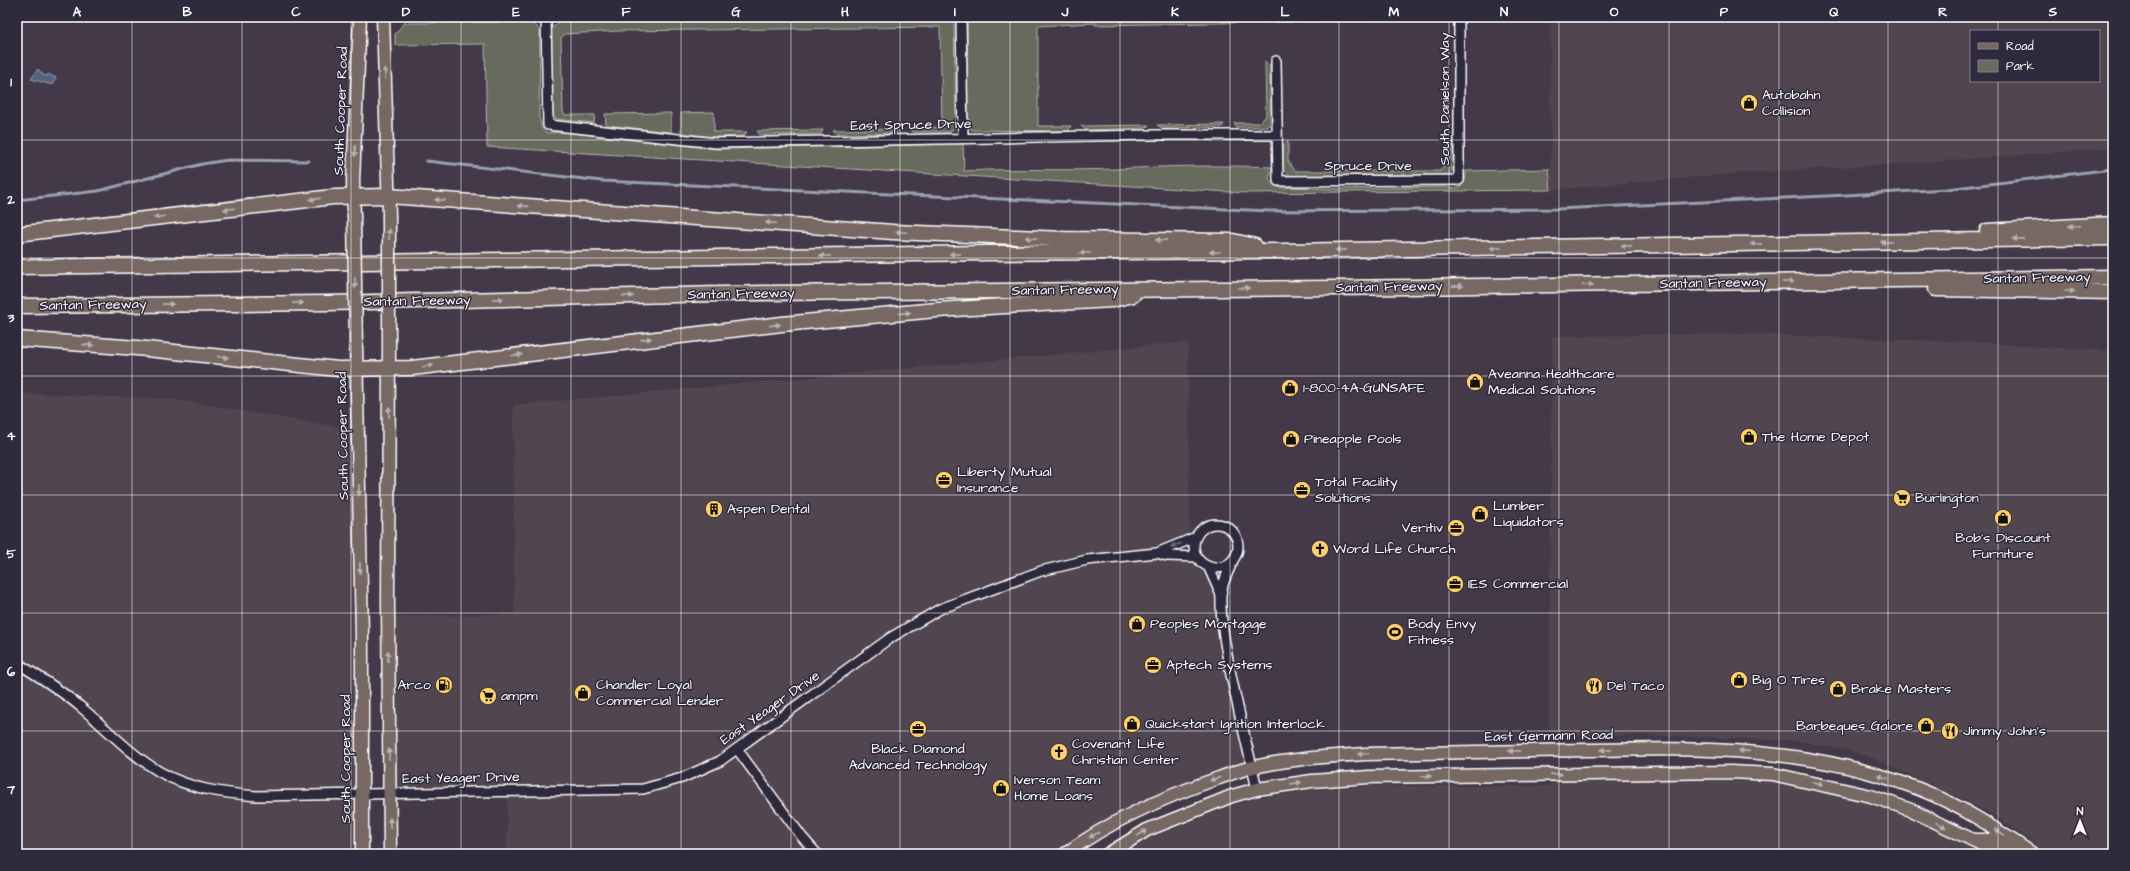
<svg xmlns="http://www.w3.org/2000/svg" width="2130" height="871" font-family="'Architects Daughter',sans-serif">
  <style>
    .built { fill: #514450; fill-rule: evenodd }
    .green { fill: #686b5d; stroke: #b4b5ae }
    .water { fill: #56637f; stroke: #9aa1b2 }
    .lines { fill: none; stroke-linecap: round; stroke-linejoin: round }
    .stream { stroke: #9aa1b2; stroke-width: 3 }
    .minor-casing { stroke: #fff; stroke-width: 12 }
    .major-casing { stroke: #fff; stroke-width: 15 }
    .highway-casing { stroke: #fff; stroke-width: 17 }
    .minor { stroke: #2f2a3d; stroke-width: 9 }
    .major { stroke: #776864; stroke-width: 12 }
    .highway { stroke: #776864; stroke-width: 14 }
    .major-bridge-casing { stroke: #fff; stroke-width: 15; stroke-linecap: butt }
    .major-bridge { stroke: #776864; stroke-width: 12 }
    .oneway { fill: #bbb4b2 }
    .oneway2 { fill: #6d6a77 }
    .grid { fill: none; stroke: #fff; stroke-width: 1; stroke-opacity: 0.55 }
    .labels { text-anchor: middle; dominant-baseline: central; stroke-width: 3; stroke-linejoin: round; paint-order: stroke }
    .poi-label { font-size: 14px; fill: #fff; stroke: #2f2a3d; text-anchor: start }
    .street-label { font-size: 14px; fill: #fff; stroke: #2f2a3d }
    .neatline { fill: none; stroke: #fff; stroke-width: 1.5 }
    .grid-label { font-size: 13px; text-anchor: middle; font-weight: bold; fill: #fff }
  </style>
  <rect width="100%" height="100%" fill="#433948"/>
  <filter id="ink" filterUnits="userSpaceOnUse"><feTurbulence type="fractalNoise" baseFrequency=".025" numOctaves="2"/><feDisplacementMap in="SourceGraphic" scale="8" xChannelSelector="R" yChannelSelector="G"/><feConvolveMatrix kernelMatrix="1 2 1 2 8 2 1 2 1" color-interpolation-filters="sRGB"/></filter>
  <g filter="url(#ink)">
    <path class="built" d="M1550 17H2113V148L1945 161 1731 174 1551 190ZM1971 31H2099V81H1971Z
      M1745 334 1968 342 2113 351V854H2048L1997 817 1958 797 1868 756 1841 749 1799 741 1644 735 1579 736 1549 741 1552 336Z
      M1188 342 1190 540 1157 553 1197 557 1208 566 1212 574 1252 767 1210 781 1065 854H507V792L389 793 388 617 514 614 513 405Z
      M17 393 171 399 357 430 361 854H17Z
      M1730 772 1871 796 1995 854H1125L1152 837 1233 805 1257 798 1310 790 1364 786H1550V774Z"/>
    <path class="green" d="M816 17H948L954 24 956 127 949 132H912L908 128 942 127 940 27 619 31 565 34 561 38 563 112 565 115H595L594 123 556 119 553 116 550 30 560 21Z
      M972 17H1453V19L1095 25V23L1038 26V126H1071L1068 131 972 130 968 126 967 23Z
      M533 22 540 31 539 117 542 128 546 133 562 132 717 149 963 144 964 171C1015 168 1066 171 1117 169 1168 166 1220 165 1272 167L1269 179C1275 187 1280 190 1290 187L1337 189 1446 187C1459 191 1467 185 1466 171L1549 169 1551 190 1246 193 487 147 485 44 395 45V34L404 23Z
      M1265 62 1270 65V123L1267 127H1236L1234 123H1259L1266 116Z
      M714 112V132H747L744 136 714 137 681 133V113Z
      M671 113V132L606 125 605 114Z
      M1224 124 1222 127 1162 128 1157 125Z
      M1149 125 1146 128 1086 130 1081 126Z
      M898 129 896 133 837 134 833 130Z
      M823 130 821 134 760 135 757 131Z
      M1448 138 1452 140V171L1448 175 1291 176 1283 170V145L1288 141V161L1295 171H1440L1448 162Z"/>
    <path class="water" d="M38 69 43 75 47 76 48 74 56 78 52 85 31 79Z"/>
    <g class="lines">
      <path class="stream" d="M426 161 602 181 1270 211 1558 209 1847 195 1947 189 2113 169
        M17 200 98 191 202 164 228 160 309 161"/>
      <defs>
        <path id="minor" d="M546 17 548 125 716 143 1153 135H1277
          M961 17 963 138
          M1276 61 1278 181 1459 180V17
          M1194 546a22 22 0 1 1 44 0a22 22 0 1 1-44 0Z
          M1157 553 1196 537
          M1234 558C1229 571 1222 581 1221 595 1220 620 1225 646 1230 670 1238 710 1248 749 1257 789
          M1208 566 1221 595
          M17 663C40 677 62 691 82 708 107 729 131 755 160 772 189 789 223 793 256 796L643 789 682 778 720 761 890 638 940 609 1041 571 1087 560 1157 553 1167 556 1197 557
          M737 749 802 837 817 854"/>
        <path id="major" d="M383 17 389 215
          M354 216 353 181 360 17
          M389 343 388 601 390 854
          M356 345 362 634V854
          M1974 840H1991L2013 854
          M1065 854C1110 821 1166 796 1219 778 1230 774 1242 769 1254 767 1290 759 1328 756 1365 754 1439 753 1513 751 1587 750 1702 748 1809 746 1919 789 1960 805 1996 829 2033 854
          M1108 854 1147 830 1232 796 1257 789 1312 781 1369 777 1730 772 1773 774 1871 796 1911 810 1979 843 1995 854"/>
        <path id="highway" d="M1987 231 2113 224
          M17 234 333 197 388 196 893 232 1064 239 1233 241 1255 246
          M17 267 987 253 1282 251 2113 238
          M1936 289 2113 292
          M17 306 328 303 762 293 1336 288 2113 277
          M17 339 137 348 338 369 412 368 782 324 937 310 1112 300 1133 295"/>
      </defs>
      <use href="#minor" class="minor-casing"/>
      <use href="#major" class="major-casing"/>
      <use href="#highway" class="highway-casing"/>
      <use href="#minor" class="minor"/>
      <use href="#major" class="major"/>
      <use href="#highway" class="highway"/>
      <defs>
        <path id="major-bridge" d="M389 215V343
          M354 216 356 345"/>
      </defs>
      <use href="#major-bridge" class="major-bridge-casing"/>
      <use href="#major-bridge" class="major-bridge"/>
    </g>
    <defs><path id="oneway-solid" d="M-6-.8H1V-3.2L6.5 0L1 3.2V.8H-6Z"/></defs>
    <g class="oneway">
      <use href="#oneway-solid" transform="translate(385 73) rotate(-91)"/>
      <use href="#oneway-solid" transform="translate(355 151) rotate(93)"/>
      <use href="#oneway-solid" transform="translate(315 199) rotate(173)"/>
      <use href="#oneway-solid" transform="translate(440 200) rotate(-175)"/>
      <use href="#oneway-solid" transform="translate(523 206) rotate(-176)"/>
      <use href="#oneway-solid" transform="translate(229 209) rotate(173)"/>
      <use href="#oneway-solid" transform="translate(159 217) rotate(173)"/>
      <use href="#oneway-solid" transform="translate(771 223) rotate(-176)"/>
      <use href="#oneway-solid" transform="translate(2074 226) rotate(177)"/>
      <use href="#oneway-solid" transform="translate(901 232) rotate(-178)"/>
      <use href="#oneway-solid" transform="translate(389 234) rotate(-90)"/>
      <use href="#oneway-solid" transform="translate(1031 238) rotate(-178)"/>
      <use href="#oneway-solid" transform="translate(2018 239) rotate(179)"/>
      <use href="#oneway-solid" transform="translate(1161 240) rotate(-179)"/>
      <use href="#oneway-solid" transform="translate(1886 242) rotate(179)"/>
      <use href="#oneway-solid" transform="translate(1756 244) rotate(179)"/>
      <use href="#oneway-solid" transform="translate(1626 246) rotate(179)"/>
      <use href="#oneway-solid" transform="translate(1496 248) rotate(179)"/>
      <use href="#oneway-solid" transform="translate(1341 250) rotate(179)"/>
      <use href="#oneway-solid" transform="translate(1215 252) rotate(180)"/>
      <use href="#oneway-solid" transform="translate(1085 253) rotate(180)"/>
      <use href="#oneway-solid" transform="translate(955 254) rotate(179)"/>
      <use href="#oneway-solid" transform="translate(825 256) rotate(179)"/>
      <use href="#oneway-solid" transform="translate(1788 282) rotate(-1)"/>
      <use href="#oneway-solid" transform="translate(355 283) rotate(89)"/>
      <use href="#oneway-solid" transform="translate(1588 285) rotate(-1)"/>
      <use href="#oneway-solid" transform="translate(1458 286) rotate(-1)"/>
      <use href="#oneway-solid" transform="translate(1244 288)"/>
      <use href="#oneway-solid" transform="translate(2069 291) rotate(2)"/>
      <use href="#oneway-solid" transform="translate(628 296) rotate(-1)"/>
      <use href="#oneway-solid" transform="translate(498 299) rotate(-1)"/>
      <use href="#oneway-solid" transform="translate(298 303) rotate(-1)"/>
      <use href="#oneway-solid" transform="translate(168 304) rotate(-1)"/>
      <use href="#oneway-solid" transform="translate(905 313) rotate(-5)"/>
      <use href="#oneway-solid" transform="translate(775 325) rotate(-7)"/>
      <use href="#oneway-solid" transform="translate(646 339) rotate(-7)"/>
      <use href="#oneway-solid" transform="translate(88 345) rotate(4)"/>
      <use href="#oneway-solid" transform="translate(517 355) rotate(-7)"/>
      <use href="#oneway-solid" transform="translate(223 357) rotate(6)"/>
      <use href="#oneway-solid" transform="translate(428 366) rotate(-9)"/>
      <use href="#oneway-solid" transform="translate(389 412) rotate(-90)"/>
      <use href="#oneway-solid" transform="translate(359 490) rotate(89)"/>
      <use href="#oneway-solid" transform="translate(360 568) rotate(89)"/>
      <use href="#oneway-solid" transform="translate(388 656) rotate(-90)"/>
      <use href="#oneway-solid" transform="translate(1606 750) rotate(179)"/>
      <use href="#oneway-solid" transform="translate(1514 751) rotate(179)"/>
      <use href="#oneway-solid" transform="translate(1744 751) rotate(-175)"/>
      <use href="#oneway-solid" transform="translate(389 754) rotate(-90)"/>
      <use href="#oneway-solid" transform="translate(1363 754) rotate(177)"/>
      <use href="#oneway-solid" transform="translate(1556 774) rotate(-1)"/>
      <use href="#oneway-solid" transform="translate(1426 776) rotate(-1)"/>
      <use href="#oneway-solid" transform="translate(1883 777) rotate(-163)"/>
      <use href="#oneway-solid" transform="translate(1215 779) rotate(162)"/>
      <use href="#oneway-solid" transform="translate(1296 783) rotate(-9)"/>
      <use href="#oneway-solid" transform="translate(1818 783) rotate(13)"/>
      <use href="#oneway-solid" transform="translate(390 823) rotate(-91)"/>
      <use href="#oneway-solid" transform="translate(1941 825) rotate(26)"/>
      <use href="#oneway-solid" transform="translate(2000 832) rotate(-146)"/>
      <use href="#oneway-solid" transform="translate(1142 833) rotate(-32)"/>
      <use href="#oneway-solid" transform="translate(1094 835) rotate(152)"/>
    </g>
    <use class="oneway2" href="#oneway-solid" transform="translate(1176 545) rotate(163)"/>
  </g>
  <path class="grid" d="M132 17V854M242 17V854M351 17V854M461 17V854M571 17V854M681 17V854M791 17V854M900 17V854M1010 17V854M1120 17V854M1230 17V854M1339 17V854M1449 17V854M1559 17V854M1669 17V854M1779 17V854M1888 17V854M1998 17V31M1998 81V854M17 140H2113M17 258H2113M17 376H2113M17 495H2113M17 613H2113M17 731H2113"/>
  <defs>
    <symbol id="shop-disc" viewBox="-11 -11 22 22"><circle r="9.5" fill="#ffd166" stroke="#2f2a3d"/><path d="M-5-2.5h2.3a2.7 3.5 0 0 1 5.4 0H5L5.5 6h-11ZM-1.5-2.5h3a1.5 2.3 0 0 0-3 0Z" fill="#111"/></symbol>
    <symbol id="office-disc" viewBox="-11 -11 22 22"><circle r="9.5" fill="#ffd166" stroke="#2f2a3d"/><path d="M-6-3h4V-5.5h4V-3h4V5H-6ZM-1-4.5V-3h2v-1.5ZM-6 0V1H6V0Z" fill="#111"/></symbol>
    <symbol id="supermarket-disc" viewBox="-11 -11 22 22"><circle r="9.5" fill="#ffd166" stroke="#2f2a3d"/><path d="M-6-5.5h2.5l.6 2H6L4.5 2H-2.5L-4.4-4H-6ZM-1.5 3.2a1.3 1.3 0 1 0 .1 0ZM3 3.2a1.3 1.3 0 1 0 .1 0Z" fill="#111"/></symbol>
    <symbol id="building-disc" viewBox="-11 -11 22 22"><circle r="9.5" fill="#ffd166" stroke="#2f2a3d"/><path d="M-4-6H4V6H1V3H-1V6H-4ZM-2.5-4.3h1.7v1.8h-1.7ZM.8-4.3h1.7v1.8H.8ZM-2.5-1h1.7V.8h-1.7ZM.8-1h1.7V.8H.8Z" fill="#111"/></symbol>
    <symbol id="church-disc" viewBox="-11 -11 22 22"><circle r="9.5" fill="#ffd166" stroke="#2f2a3d"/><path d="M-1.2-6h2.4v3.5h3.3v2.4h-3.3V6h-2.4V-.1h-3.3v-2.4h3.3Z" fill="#111"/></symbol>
    <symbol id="stadium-disc" viewBox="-11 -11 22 22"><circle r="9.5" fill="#ffd166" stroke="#2f2a3d"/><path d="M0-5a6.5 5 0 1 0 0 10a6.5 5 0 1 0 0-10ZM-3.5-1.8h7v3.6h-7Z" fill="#111"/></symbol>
    <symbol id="fuel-disc" viewBox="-11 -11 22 22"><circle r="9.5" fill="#ffd166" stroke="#2f2a3d"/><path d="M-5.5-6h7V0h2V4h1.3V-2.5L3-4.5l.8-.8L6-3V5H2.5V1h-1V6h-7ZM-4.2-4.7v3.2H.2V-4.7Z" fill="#111"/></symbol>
    <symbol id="restaurant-disc" viewBox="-11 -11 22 22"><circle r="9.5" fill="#ffd166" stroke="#2f2a3d"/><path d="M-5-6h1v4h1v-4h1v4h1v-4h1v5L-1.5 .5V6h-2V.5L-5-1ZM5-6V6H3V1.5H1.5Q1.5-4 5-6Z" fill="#111"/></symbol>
  </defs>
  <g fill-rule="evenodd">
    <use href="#shop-disc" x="1739" y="93" width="20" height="20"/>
    <use href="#shop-disc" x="1465" y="372" width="20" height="20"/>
    <use href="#shop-disc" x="1280" y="378" width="20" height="20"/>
    <use href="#shop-disc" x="1739" y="427" width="20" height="20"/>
    <use href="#shop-disc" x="1281" y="429" width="20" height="20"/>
    <use href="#office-disc" x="934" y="470" width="20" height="20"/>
    <use href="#office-disc" x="1292" y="480" width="20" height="20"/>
    <use href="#supermarket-disc" x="1892" y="488" width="20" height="20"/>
    <use href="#building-disc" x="704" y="499" width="20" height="20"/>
    <use href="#shop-disc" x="1470" y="504" width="20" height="20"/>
    <use href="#shop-disc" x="1993" y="508" width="20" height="20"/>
    <use href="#office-disc" x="1446" y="518" width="20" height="20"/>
    <use href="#church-disc" x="1310" y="539" width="20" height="20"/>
    <use href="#office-disc" x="1445" y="574" width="20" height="20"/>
    <use href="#shop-disc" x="1127" y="614" width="20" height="20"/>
    <use href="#stadium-disc" x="1385" y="622" width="20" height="20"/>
    <use href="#office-disc" x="1143" y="655" width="20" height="20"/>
    <use href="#shop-disc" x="1729" y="670" width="20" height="20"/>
    <use href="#fuel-disc" x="434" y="675" width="20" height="20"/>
    <use href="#restaurant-disc" x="1584" y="676" width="20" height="20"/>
    <use href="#shop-disc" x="1828" y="679" width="20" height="20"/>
    <use href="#shop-disc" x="573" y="683" width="20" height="20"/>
    <use href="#supermarket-disc" x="478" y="686" width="20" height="20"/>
    <use href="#shop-disc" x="1122" y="714" width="20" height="20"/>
    <use href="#shop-disc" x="1916" y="716" width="20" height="20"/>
    <use href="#office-disc" x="908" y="719" width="20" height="20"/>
    <use href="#restaurant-disc" x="1940" y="721" width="20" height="20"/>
    <use href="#church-disc" x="1049" y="742" width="20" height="20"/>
    <use href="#shop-disc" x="991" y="778" width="20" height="20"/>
  </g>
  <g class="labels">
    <g class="poi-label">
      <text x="1762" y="95">Autobahn<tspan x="1762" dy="16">Collision</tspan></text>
      <text x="1488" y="374">Aveanna Healthcare<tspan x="1488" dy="16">Medical Solutions</tspan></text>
      <text x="1303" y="388">1-800-4A-GUNSAFE</text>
      <text x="1762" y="437">The Home Depot</text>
      <text x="1304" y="439">Pineapple Pools</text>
      <text x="957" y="472">Liberty Mutual<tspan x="957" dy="16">Insurance</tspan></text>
      <text x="1315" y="482">Total Facility<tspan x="1315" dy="16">Solutions</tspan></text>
      <text x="1915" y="498">Burlington</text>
      <text x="1493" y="506">Lumber<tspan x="1493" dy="16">Liquidators</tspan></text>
      <text x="727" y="509">Aspen Dental</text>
      <text x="1443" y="528" text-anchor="end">Veritiv</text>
      <text x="2003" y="538" text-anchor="middle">Bob's Discount<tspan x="2003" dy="16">Furniture</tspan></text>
      <text x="1333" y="549">Word Life Church</text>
      <text x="1468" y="584">IES Commercial</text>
      <text x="1150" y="624">Peoples Mortgage</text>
      <text x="1408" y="624">Body Envy<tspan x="1408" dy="16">Fitness</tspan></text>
      <text x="1166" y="665">Aptech Systems</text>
      <text x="1752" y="680">Big O Tires</text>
      <text x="431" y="685" text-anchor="end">Arco</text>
      <text x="596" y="685">Chandler Loyal<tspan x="596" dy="16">Commercial Lender</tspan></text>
      <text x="1607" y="686">Del Taco</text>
      <text x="1851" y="689">Brake Masters</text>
      <text x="501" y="696">ampm</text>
      <text x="1145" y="724">Quickstart Ignition Interlock</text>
      <text x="1913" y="726" text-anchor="end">Barbeques Galore</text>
      <text x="1963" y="731">Jimmy John's</text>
      <text x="1072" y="744">Covenant Life<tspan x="1072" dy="16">Christian Center</tspan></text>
      <text x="918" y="749" text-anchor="middle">Black Diamond<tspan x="918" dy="16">Advanced Technology</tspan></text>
      <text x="1014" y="780">Iverson Team<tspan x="1014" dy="16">Home Loans</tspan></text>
    </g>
    <g class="street-label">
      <text transform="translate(1445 99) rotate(-90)">South Danielson Way</text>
      <text transform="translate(341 111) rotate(-88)">South Cooper Road</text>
      <text transform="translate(911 125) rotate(-1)">East Spruce Drive</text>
      <text x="1368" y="166">Spruce Drive</text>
      <text transform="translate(2037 278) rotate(-1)">Santan Freeway</text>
      <text transform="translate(1713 283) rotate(-1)">Santan Freeway</text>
      <text transform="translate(1389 287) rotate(-1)">Santan Freeway</text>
      <text transform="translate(1065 290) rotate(-1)">Santan Freeway</text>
      <text transform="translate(741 294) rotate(-1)">Santan Freeway</text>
      <text transform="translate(417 301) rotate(-1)">Santan Freeway</text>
      <text transform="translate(93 305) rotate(-1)">Santan Freeway</text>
      <text transform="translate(343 436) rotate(-91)">South Cooper Road</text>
      <text transform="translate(770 708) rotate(-35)">East Yeager Drive</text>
      <text transform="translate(1549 736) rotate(-1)">East Germann Road</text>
      <text transform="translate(346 759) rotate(-90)">South Cooper Road</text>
      <text transform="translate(461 778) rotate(-1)">East Yeager Drive</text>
    </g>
  </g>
  <rect width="2130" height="871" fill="none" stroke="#2f2a3d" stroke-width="44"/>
  <rect x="1970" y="30" width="130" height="52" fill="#2f2a3d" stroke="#827f8b"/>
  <rect x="1978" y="43" width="20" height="6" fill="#776864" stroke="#827f8b"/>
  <text x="2006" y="50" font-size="12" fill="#ffffff">Road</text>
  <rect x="1978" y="60" width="20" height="12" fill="#686b5d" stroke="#827f8b"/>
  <text x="2006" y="70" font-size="12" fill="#ffffff">Park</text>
  <g transform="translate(2080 821)" stroke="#2f2a3d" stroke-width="3" paint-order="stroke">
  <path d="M0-3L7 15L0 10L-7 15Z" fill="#ffffff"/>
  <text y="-6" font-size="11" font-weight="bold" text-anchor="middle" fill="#ffffff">N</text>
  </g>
  <rect x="22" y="22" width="2086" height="827" class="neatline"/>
  <g class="grid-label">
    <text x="77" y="16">A</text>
    <text x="187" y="16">B</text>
    <text x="296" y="16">C</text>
    <text x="406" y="16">D</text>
    <text x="516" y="16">E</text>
    <text x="626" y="16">F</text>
    <text x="736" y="16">G</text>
    <text x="845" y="16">H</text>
    <text x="955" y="16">I</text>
    <text x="1065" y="16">J</text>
    <text x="1175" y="16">K</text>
    <text x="1285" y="16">L</text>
    <text x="1394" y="16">M</text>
    <text x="1504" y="16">N</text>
    <text x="1614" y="16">O</text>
    <text x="1724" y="16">P</text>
    <text x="1834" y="16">Q</text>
    <text x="1943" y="16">R</text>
    <text x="2053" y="16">S</text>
    <text x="11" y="86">1</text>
    <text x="11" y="204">2</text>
    <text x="11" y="322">3</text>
    <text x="11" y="440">4</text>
    <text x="11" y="558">5</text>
    <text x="11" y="676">6</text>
    <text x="11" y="794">7</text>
  </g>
</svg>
